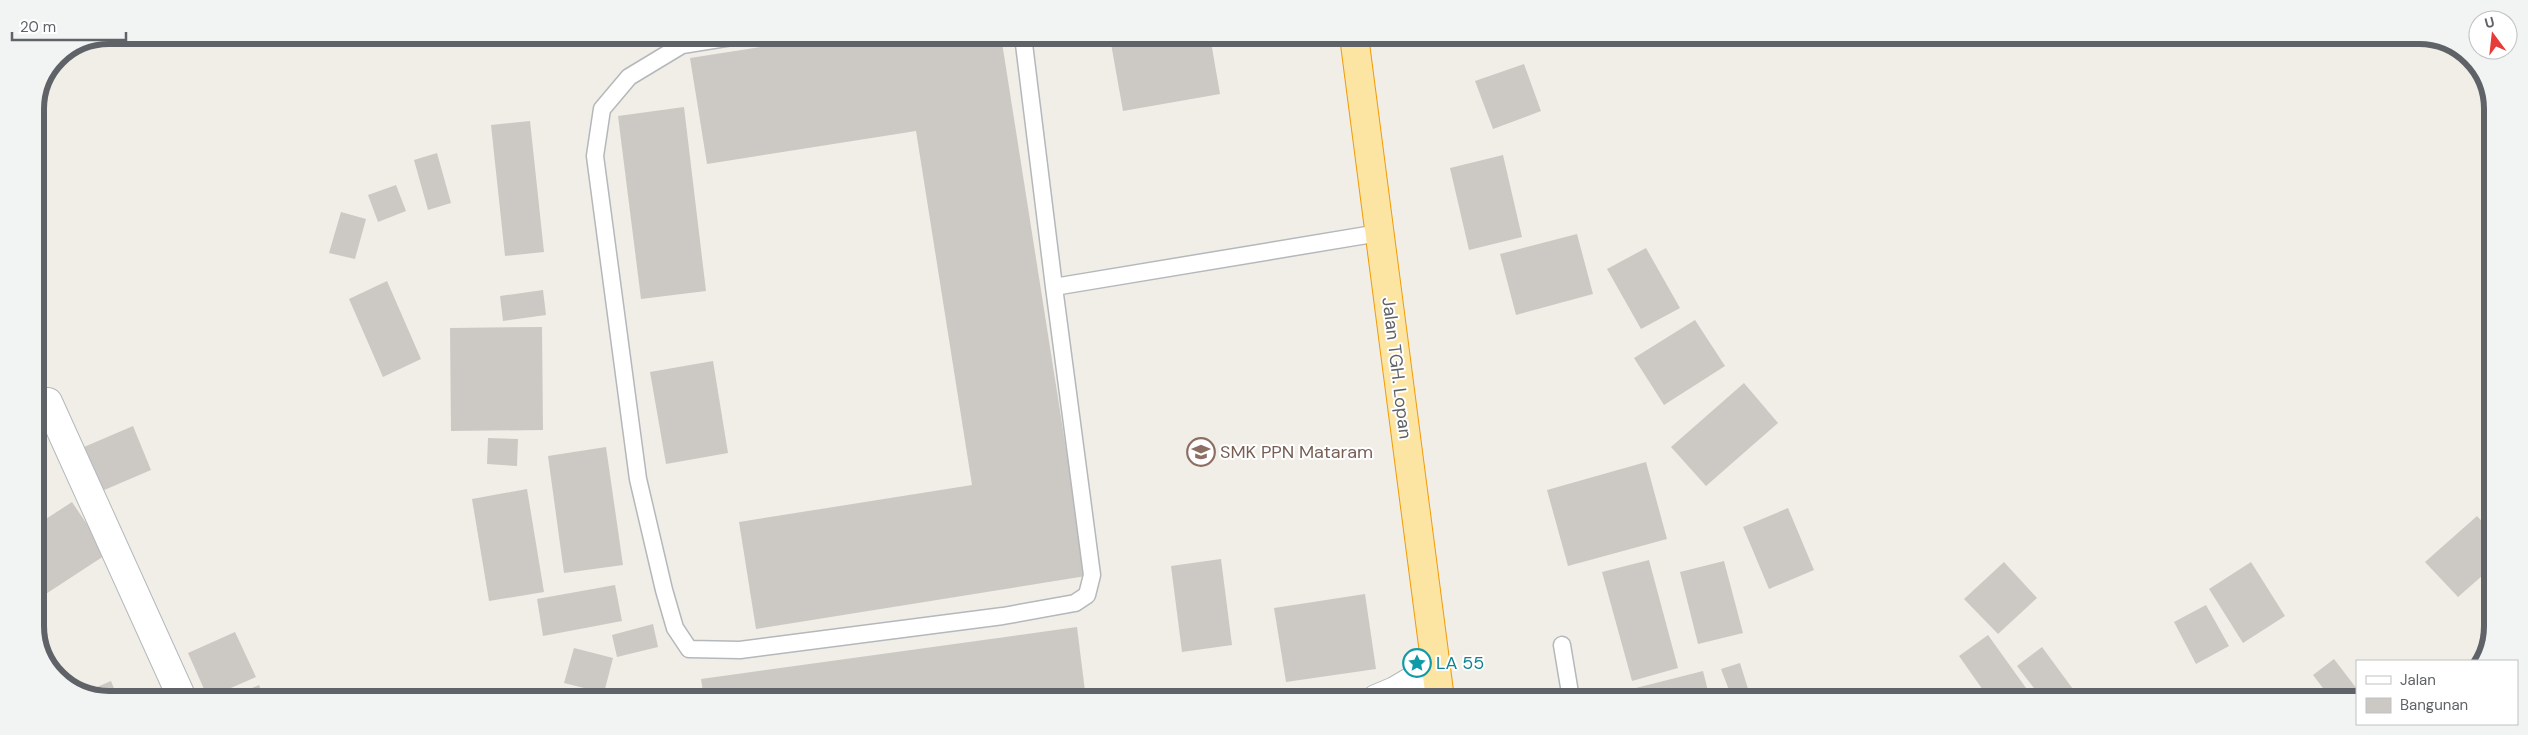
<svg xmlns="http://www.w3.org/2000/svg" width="2528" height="735" font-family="'DM Sans',sans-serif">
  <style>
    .building { fill: #ccc9c4 }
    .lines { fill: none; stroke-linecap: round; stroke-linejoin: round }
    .service-casing { stroke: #b4b8bb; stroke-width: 19 }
    .minor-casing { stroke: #b4b8bb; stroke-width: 30 }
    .trunk-casing { stroke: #f39b05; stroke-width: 30 }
    .service { stroke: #fff; stroke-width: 16 }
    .minor { stroke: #fff; stroke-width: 28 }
    .trunk { stroke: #fce4a2; stroke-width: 28 }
    .labels { text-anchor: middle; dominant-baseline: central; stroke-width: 4; stroke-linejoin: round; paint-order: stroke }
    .street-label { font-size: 18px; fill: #5f6367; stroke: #fff }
    .education-label { font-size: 18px; fill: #785e54; stroke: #fff; text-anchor: start }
    .culture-label { font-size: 18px; fill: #0d838f; stroke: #fff; text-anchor: start }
    .rim { fill: none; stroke: #5f6367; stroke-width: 6 }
  </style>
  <rect width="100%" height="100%" fill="#f0eee7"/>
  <path class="building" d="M832 36H1001L1086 576 756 629 739 522 972 485 916 131 707 164 690 58Z
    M1118 36H1210L1220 94 1123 111 1110 38Z
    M1524 64 1541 111 1493 129 1475 81Z
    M684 107 706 291 641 299 618 116Z
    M530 121 544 252 505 256 491 125Z
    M437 153 451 203 428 210 414 160Z
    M1503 155 1522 237 1469 250 1450 168Z
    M396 185 406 211 378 222 368 195Z
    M341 212 366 219 355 259 329 253Z
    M1577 234 1593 294 1516 315 1500 254Z
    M1646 248 1680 308 1641 329 1607 269Z
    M387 281 421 359 383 377 349 299Z
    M543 290 546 315 503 321 500 296Z
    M1695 320 1725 366 1664 405 1634 358Z
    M542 327 543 430 451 431 450 328Z
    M713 361 728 453 666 464 650 372Z
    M1744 383 1778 423 1706 486 1671 447Z
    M133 426 151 470 102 491 84 447Z
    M488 438 518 439 517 466 487 464Z
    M606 447 623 565 564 573 548 456Z
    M1646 462 1667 539 1568 566 1547 490Z
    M527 489 544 592 489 601 472 499Z
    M35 496 43 508 35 513Z
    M72 502 107 554 35 601V526Z
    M1788 508 1814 570 1769 589 1743 527Z
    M2477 516 2491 531V568L2458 597 2425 562Z
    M1221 559 1232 645 1182 652 1171 566Z
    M1649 560 1678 668 1632 681 1602 572Z
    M1724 561 1743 633 1698 644 1680 572Z
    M2004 562 2037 598 1998 634 1964 599Z
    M2251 562 2285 616 2243 643 2209 589Z
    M615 585 622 621 543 636 537 599Z
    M1365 594 1376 669 1286 682 1274 608Z
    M2206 605 2229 646 2196 664 2174 622Z
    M653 624 658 647 617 657 612 635Z
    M1077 627 1086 699 704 698 701 679Z
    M235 632 256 677 208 698 188 653Z
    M1988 635 2031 695 2025 700H1990L1959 656Z
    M2042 647 2081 700H2043L2017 666Z
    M574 648 613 658 604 693 564 683Z
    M2334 659 2357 689V700H2332L2313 675Z
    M1740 663 1749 692 1732 698 1721 669Z
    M1703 671 1710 699H1630L1628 690Z
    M111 681 118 698H90L83 693Z
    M259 685 264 698H229Z"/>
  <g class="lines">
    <defs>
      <path id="service" d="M738 36 682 45 629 77 602 109 595 156 638 479 664 590 675 628 689 649 740 650 1003 616 1075 603 1087 595 1092 575 1054 287 1379 233
        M1023 36 1054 287
        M1562 645 1571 699"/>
      <path id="minor" d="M48 402 182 698
        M1376 699 1395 691 1434 668"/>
      <path id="trunk" d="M1354 36 1440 699"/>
    </defs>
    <use href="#service" class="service-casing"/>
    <use href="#minor" class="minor-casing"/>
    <use href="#trunk" class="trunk-casing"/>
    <use href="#service" class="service"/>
    <use href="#minor" class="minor"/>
    <use href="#trunk" class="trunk"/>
  </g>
  <defs>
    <symbol id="school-ring" viewBox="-11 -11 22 22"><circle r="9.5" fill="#fff" stroke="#8d6e63" stroke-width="1.5"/><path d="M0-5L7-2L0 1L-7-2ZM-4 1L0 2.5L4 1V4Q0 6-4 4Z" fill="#8d6e63"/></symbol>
    <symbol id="sight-ring" viewBox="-11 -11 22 22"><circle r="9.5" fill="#fff" stroke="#0f9aa8" stroke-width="1.5"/><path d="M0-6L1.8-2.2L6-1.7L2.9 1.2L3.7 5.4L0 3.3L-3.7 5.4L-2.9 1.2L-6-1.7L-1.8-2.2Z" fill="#0f9aa8"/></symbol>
  </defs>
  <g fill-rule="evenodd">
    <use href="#school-ring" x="1185" y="436" width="32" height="32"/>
    <use href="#sight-ring" x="1401" y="647" width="32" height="32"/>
  </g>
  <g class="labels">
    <g class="street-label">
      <text transform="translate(1397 368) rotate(83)">Jalan TGH. Lopan</text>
    </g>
    <g class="education-label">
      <text x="1220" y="452">SMK PPN Mataram</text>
    </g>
    <g class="culture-label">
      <text x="1436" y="663">LA 55</text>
    </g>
  </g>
  <path d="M0 0H2528V735H0ZM109 44H2419A65 65 0 0 1 2484 109V626A65 65 0 0 1 2419 691H109A65 65 0 0 1 44 626V109A65 65 0 0 1 109 44Z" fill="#f2f3f3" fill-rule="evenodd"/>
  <path class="rim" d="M109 44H2419A65 65 0 0 1 2484 109V626A65 65 0 0 1 2419 691H109A65 65 0 0 1 44 626V109A65 65 0 0 1 109 44Z"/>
  <rect x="2356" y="660" width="162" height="65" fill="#ffffff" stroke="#bfc1c2"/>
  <rect x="2366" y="676" width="25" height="8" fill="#ffffff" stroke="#bfc1c2"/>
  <text x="2400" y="685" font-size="15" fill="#5f6367">Jalan</text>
  <rect x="2366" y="698" width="25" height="15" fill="#ccc9c4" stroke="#bfc1c2"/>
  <text x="2400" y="710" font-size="15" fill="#5f6367">Bangunan</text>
  <g transform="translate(2493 35) rotate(345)"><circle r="24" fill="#ffffff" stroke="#bfc1c2"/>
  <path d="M0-4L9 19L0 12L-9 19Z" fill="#e63b38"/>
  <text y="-8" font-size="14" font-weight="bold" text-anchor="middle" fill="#5f6367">U</text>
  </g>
  <path d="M12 32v8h114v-8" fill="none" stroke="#5f6367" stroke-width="2.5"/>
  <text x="20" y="32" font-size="15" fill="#5f6367" stroke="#ffffff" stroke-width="4" paint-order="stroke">20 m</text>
</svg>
